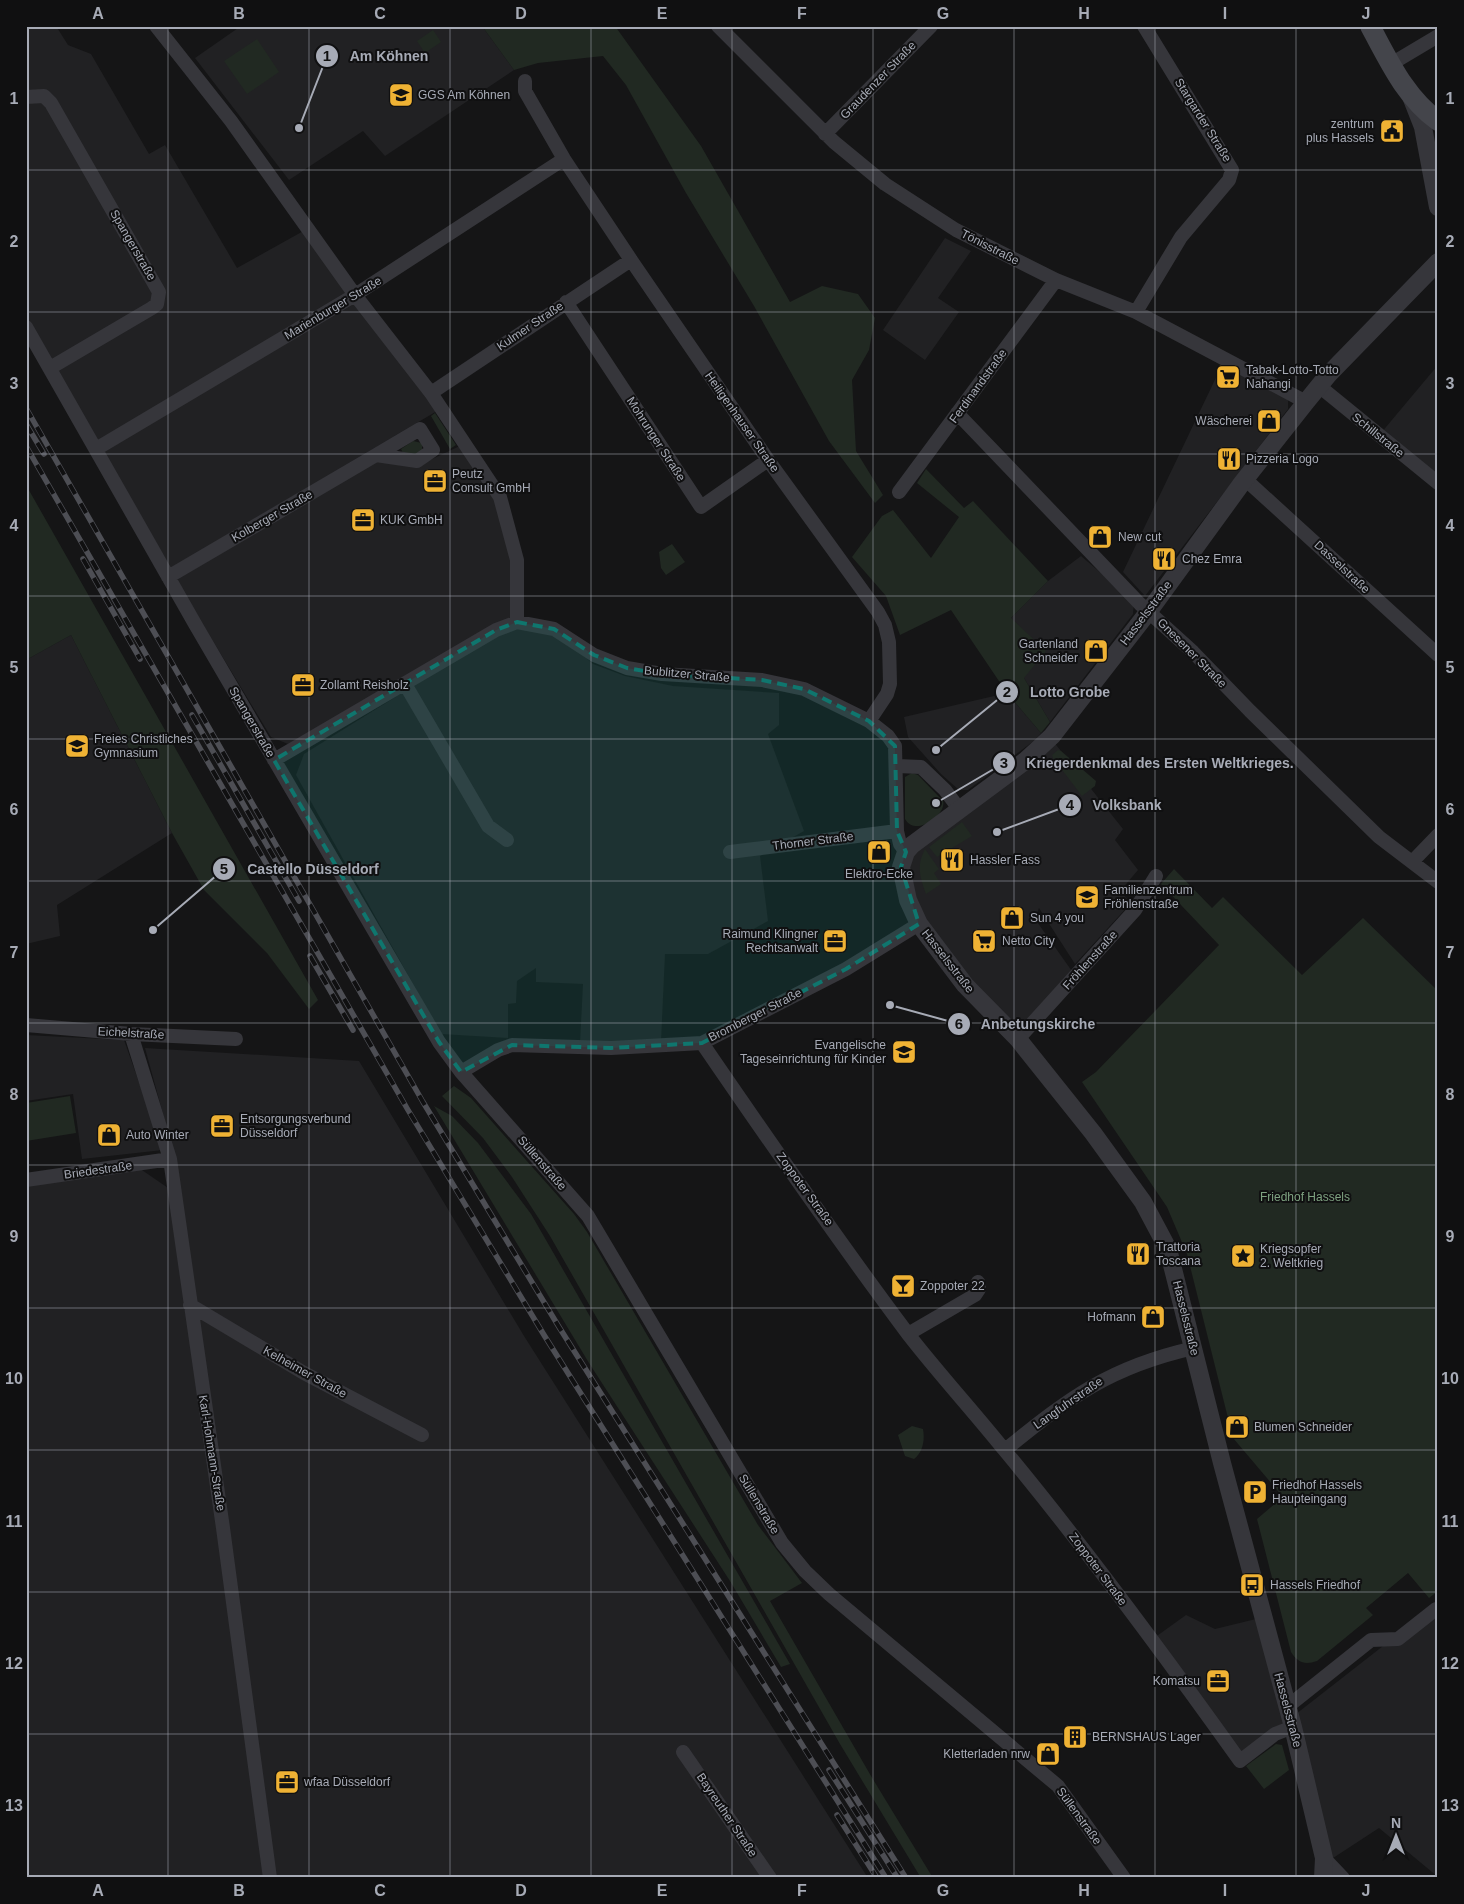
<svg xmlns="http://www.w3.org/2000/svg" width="1464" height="1904" font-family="Helvetica,sans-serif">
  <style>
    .built { fill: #212123 }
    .green { fill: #212922 }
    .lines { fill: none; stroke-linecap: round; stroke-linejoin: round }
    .minor { stroke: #36363b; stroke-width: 14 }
    .tertiary { stroke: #36363b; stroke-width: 18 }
    .secondary { stroke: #44454b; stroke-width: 20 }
    .rail-casing { stroke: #4d4e54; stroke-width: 5.5 }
    .rail { stroke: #101011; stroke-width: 4; stroke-dasharray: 11; stroke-linecap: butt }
    .marked { fill: #0f766e; fill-opacity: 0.2; stroke: #0f766e; stroke-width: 4; stroke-dasharray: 10 6; stroke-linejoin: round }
    .grid { fill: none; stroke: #a7abb6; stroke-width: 1; stroke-opacity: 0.55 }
    .labels { text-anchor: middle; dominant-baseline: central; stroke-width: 4; stroke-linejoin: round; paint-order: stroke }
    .street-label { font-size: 12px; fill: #a7abb6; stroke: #101011 }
    .poi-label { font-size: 12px; fill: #a7abb6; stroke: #101011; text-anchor: start }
    .park-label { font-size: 12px; fill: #7ea180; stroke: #101011 }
    .leader { fill: none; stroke: #a7abb6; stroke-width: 2 }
    .callout-dot { fill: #a7abb6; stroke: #101011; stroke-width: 2 }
    .mark-label { font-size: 15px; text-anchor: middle; font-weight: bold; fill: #111 }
    .callout-label { font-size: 14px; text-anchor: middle; font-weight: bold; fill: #a7abb6; stroke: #101011; stroke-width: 4; stroke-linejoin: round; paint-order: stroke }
    .neatline { fill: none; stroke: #a7abb6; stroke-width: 2 }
    .grid-label { font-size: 16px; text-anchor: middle; font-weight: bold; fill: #a7abb6 }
  </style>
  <rect width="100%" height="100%" fill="#151516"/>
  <path class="built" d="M26 26H56L68 45 91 54 149 154 165 145 237 268 307 229 352 295 98 443 26 317Z
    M241 26H482L514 70 385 156 363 131 289 180 195 58Z
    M945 238 971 251 938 298 959 312 925 360 883 330Z
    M354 299 437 411 171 568 102 449Z
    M1222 365 1288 399V409L1145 596 1123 572Z
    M1438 365V476L1381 433Z
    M462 445 498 501 514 564 515 618 288 744 271 737 176 580 383 457 417 466Z
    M1081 556 1134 601 1133 614 1050 722 1024 678 1011 618 1048 581Z
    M506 628 555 630 593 664 625 676 673 686 779 693V725L768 734 804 831 760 856 768 921 708 954H665L661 1042 580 1043 583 984 536 982V968L517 981 516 1003 508 1004V1038L441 1034 296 775 304 754Z
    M71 635 172 833 57 905 60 936 26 944V660Z
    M1007 693 1041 733 1035 740 968 790H959L941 774 908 737 904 717Z
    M1053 741 1123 829 1115 840 1138 870 1121 890 1130 904 1075 964 1039 908 1035 919 1074 974 1026 1024 1009 1025 968 982 922 918 908 875 911 852Z
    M26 1035 124 1040 163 1150 82 1159 73 1094 26 1101Z
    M145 1048 359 1061 524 1336 868 1878H276L175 1158Z
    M139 1168 171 1190 267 1878H26V1186Z
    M1438 1603V1877L1379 1828 1330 1860 1296 1714Z
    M1186 1615 1215 1629 1260 1618 1286 1722 1241 1756 1154 1638Z"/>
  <path class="green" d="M482 26H615L701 146 790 302 822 286 858 294 875 318 869 350 852 380 856 451 883 495 875 503 829 441 754 306 686 193 626 85 603 56 538 63 514 70Z
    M433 30 441 42 425 53 417 41Z
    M257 39 279 72 247 94 224 61Z
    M435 413 456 445 450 449 431 416Z
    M413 441 422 443V451L419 454 403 453 401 449Z
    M926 469 964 508 973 501 1048 581 1011 618 1046 651 1024 678 1050 722 1041 733 1007 693 951 610 900 635 886 596 852 557 882 516 893 510 931 558 959 517 917 483Z
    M26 485 318 1000 309 1009 267 953 204 890 172 833 71 635 26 660Z
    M672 544 685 562 666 575 661 568 659 552Z
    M1058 750 1061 751 1096 781 1095 786 1082 796 1053 758 1052 755Z
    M912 773 918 775 943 801C947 814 916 838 905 819V777Z
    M962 822 972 836 937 857 929 847Z
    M925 849 939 869 934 873 941 884 926 894C920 877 916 866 925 849Z
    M1174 869 1212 908 1223 897 1302 975 1363 918 1438 991V1591L1429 1598 1408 1573 1366 1608 1373 1615 1317 1661C1305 1665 1298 1663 1291 1652L1257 1519 1283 1497 1233 1438 1187 1254 1167 1207 1082 1082 1096 1072 1219 945 1161 884Z
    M454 1086 471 1098 574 1214 587 1232 758 1525 802 1583 770 1601 871 1776 933 1878H921L840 1744 550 1236 512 1177 483 1138 442 1096Z
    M70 1096 76 1133 26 1141V1103Z
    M434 1106 452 1116 478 1143 531 1214 790 1664 781 1667 730 1581 589 1363Z
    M912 1426 923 1429C925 1440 923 1452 914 1459L905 1456 898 1435Z
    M1276 1744 1282 1745 1289 1770 1264 1789 1246 1766Z"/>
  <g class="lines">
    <path class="minor" d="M156 26 231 121 355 295 431 393 500 497 517 560V622
      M718 26 834 142 885 184 956 230 1056 280 1136 312 1306 402
      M1391 64 1438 36
      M525 81V91L564 159 631 260 768 460 878 612 885 625 889 642 890 684 887 694 869 721 888 736 895 746 897 831 900 844 906 852
      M26 97 44 96 51 103 159 292 157 304 152 308 50 368
      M825 134 931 26
      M566 302 701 507 768 460
      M1136 312 1181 237 1229 180 1232 170 1144 26
      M26 327 195 624 439 1042 461 1072 588 1216 782 1543 805 1571 829 1594 1058 1786 1124 1878
      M1319 386 1438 483
      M431 393 631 260
      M957 413 1140 604 1193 652 1250 711 1379 837 1438 882
      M96 449 355 295 564 159
      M1245 479 1438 655
      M899 492 1056 280
      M168 577 376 455 417 461 433 450 420 429 376 455
      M405 684 488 826 507 840
      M274 760 496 630 517 622 554 629 594 655 627 668 662 674 762 680 804 689 869 721
      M897 766 921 767 945 790 960 810
      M730 852 897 831
      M1412 862 1438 835
      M26 1025 131 1034 236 1039
      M131 1034 170 1159 223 1528 270 1878
      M1018 1039 1135 910 1156 876
      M702 1043C769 1141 837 1239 908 1334 939 1374 974 1412 1006 1452 1088 1551 1165 1656 1240 1761L1275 1734 1293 1727
      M461 1072 498 1050 512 1045 611 1048 702 1043 846 969 919 924
      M26 1180 170 1159
      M190 1305 304 1373 422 1435
      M908 1334 975 1295 979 1289 978 1282
      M1005 1450C1070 1397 1110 1367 1194 1348
      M1287 1707 1371 1640 1398 1639 1436 1609
      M683 1752 770 1878
      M1324 1858 1343 1878"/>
    <path class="tertiary" d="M1412 99 1423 127 1438 207
      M1323 1878 1324 1858 1293 1727 1222 1463 1168 1249 1143 1202 1093 1133 1018 1039 965 985 919 924 908 900 901 867 906 852 912 845 1025 761 1052 736 1149 611 1242 483 1306 402 1328 375 1438 262"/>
    <path class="secondary" d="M1370 26C1389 61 1405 97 1438 121"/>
    <defs>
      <path id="rail" d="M26 408 423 1102 559 1327 906 1878
        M26 424 44 454
        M26 446 408 1110 544 1335 886 1878
        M83 559 140 659
        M192 715 299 901
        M310 956 353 1030
        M829 1770 897 1877
        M837 1815 877 1878"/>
    </defs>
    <use href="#rail" class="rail-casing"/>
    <use href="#rail" class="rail"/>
  </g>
  <path class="marked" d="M517 622 554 629 594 655 627 668 662 674 762 680 804 689 869 721 895 746 897 831 906 852 901 867 919 924 846 969 702 1043 611 1048 512 1045 461 1072 439 1042 274 760 496 630Z"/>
  <path class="grid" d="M168 26V1878M309 26V1878M450 26V1878M591 26V1878M732 26V1878M873 26V1878M1014 26V1878M1155 26V1878M1296 26V1878M26 170H1438M26 312H1438M26 454H1438M26 596H1438M26 739H1438M26 881H1438M26 1023H1438M26 1165H1438M26 1308H1438M26 1450H1438M26 1592H1438M26 1734H1438"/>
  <defs>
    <symbol id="school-square" viewBox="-11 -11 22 22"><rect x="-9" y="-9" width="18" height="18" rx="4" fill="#efb234" stroke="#101011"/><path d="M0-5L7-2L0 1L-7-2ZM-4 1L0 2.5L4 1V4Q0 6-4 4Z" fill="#111"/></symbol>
    <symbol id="civic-square" viewBox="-11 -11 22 22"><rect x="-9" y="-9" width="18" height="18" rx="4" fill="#efb234" stroke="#101011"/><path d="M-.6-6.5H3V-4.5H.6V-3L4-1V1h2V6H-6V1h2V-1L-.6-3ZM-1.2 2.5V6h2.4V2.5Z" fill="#111"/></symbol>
    <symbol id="supermarket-square" viewBox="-11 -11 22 22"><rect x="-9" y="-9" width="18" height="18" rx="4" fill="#efb234" stroke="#101011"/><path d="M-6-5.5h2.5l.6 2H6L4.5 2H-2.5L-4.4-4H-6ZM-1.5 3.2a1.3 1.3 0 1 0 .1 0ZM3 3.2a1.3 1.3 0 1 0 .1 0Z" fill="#111"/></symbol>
    <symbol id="shop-square" viewBox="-11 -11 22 22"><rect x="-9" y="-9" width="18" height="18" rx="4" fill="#efb234" stroke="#101011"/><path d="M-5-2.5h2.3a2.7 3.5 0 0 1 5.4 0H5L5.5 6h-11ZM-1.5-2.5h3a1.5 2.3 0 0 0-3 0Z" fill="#111"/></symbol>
    <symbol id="restaurant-square" viewBox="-11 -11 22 22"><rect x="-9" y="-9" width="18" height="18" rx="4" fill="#efb234" stroke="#101011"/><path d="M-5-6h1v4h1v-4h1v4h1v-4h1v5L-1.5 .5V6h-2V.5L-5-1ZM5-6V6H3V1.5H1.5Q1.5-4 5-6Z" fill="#111"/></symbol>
    <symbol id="office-square" viewBox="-11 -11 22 22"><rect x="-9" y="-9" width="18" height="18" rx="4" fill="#efb234" stroke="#101011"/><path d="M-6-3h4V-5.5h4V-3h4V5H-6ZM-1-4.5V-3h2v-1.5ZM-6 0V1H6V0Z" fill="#111"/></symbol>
    <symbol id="sight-square" viewBox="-11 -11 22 22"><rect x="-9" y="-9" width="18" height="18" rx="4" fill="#efb234" stroke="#101011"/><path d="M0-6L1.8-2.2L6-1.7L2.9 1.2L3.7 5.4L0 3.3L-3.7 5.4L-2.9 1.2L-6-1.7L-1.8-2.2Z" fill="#111"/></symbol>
    <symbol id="bar-square" viewBox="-11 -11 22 22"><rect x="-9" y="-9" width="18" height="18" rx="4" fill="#efb234" stroke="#101011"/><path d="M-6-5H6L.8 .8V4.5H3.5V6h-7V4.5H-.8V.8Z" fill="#111"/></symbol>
    <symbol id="parking-square" viewBox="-11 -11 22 22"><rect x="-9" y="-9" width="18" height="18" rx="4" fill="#efb234" stroke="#101011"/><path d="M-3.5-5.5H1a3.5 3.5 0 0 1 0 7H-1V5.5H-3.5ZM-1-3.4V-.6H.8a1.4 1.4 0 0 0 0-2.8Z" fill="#111"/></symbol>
    <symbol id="bus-square" viewBox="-11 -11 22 22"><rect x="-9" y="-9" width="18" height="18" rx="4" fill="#efb234" stroke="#101011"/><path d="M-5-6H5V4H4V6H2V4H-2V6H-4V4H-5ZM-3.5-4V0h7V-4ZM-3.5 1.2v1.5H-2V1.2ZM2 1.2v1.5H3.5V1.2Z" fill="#111"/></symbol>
    <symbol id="building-square" viewBox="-11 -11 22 22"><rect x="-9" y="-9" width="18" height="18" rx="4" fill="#efb234" stroke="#101011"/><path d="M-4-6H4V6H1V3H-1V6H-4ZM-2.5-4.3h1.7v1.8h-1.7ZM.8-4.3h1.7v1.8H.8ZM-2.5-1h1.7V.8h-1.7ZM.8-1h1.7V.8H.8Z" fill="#111"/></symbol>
  </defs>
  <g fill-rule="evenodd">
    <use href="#school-square" x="387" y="81" width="28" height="28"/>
    <use href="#civic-square" x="1378" y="117" width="28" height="28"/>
    <use href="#supermarket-square" x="1214" y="363" width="28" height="28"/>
    <use href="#shop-square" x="1255" y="407" width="28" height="28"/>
    <use href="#restaurant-square" x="1215" y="445" width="28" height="28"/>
    <use href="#office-square" x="421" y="467" width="28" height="28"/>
    <use href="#office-square" x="349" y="506" width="28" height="28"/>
    <use href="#shop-square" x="1086" y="523" width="28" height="28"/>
    <use href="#restaurant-square" x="1150" y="545" width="28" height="28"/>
    <use href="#shop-square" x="1082" y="637" width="28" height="28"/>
    <use href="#office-square" x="289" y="671" width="28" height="28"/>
    <use href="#school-square" x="63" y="732" width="28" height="28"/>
    <use href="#shop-square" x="865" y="838" width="28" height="28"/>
    <use href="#restaurant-square" x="938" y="846" width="28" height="28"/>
    <use href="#school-square" x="1073" y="883" width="28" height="28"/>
    <use href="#shop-square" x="998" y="904" width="28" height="28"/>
    <use href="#office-square" x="821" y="927" width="28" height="28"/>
    <use href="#supermarket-square" x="970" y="927" width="28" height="28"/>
    <use href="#school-square" x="890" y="1038" width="28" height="28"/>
    <use href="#office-square" x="208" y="1112" width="28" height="28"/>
    <use href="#shop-square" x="95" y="1121" width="28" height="28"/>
    <use href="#restaurant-square" x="1124" y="1240" width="28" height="28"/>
    <use href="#sight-square" x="1229" y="1242" width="28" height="28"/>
    <use href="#bar-square" x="889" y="1272" width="28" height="28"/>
    <use href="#shop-square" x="1139" y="1303" width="28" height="28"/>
    <use href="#shop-square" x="1223" y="1413" width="28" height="28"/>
    <use href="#parking-square" x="1241" y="1478" width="28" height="28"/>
    <use href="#bus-square" x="1238" y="1571" width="28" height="28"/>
    <use href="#office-square" x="1204" y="1667" width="28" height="28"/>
    <use href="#building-square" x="1061" y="1723" width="28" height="28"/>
    <use href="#shop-square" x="1034" y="1740" width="28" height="28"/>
    <use href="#office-square" x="273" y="1768" width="28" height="28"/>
  </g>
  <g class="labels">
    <g class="street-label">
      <text transform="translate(878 80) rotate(-46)">Graudenzer Straße</text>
      <text transform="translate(1203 120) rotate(58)">Stargarder Straße</text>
      <text transform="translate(133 245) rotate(60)">Spangerstraße</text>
      <text transform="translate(990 247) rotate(27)">Tönisstraße</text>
      <text transform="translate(333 308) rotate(-31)">Marienburger Straße</text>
      <text transform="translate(530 326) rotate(-34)">Kulmer Straße</text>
      <text transform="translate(978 386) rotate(-54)">Ferdinandstraße</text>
      <text transform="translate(742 422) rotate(55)">Heiligenhauser Straße</text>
      <text transform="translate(1378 435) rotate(39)">Schillstraße</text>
      <text transform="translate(656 439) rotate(57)">Mohrunger Straße</text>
      <text transform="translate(272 516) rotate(-30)">Kolberger Straße</text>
      <text transform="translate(1342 567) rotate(43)">Dasselstraße</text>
      <text transform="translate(1146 613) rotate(-53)">Hasselsstraße</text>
      <text transform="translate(1192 653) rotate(45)">Gnesener Straße</text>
      <text transform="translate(687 674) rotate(5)">Bublitzer Straße</text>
      <text transform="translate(252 722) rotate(60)">Spangerstraße</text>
      <text transform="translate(813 841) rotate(-7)">Thorner Straße</text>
      <text transform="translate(1090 960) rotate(-48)">Fröhlenstraße</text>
      <text transform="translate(948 961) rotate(52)">Hasselsstraße</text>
      <text transform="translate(755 1015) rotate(-27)">Bromberger Straße</text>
      <text transform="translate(131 1033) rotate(3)">Eichelstraße</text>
      <text transform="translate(542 1163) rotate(49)">Süllenstraße</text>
      <text transform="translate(98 1170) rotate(-8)">Briedestraße</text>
      <text transform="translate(805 1189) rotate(54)">Zoppoter Straße</text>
      <text transform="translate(1186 1318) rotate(76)">Hasselsstraße</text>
      <text transform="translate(305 1372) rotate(29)">Kelheimer Straße</text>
      <text transform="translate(1068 1403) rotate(-35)">Langfuhrstraße</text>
      <text transform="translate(212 1453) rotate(81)">Karl-Hohmann-Straße</text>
      <text transform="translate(759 1504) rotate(59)">Süllenstraße</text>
      <text transform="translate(1098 1569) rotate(53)">Zoppoter Straße</text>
      <text transform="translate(1288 1710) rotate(75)">Hasselsstraße</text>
      <text transform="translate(727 1815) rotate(56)">Bayreuther Straße</text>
      <text transform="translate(1079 1816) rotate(54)">Süllenstraße</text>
    </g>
    <g class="poi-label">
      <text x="418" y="95">GGS Am Köhnen</text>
      <text x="1374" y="124" text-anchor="end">zentrum<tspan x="1374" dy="14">plus Hassels</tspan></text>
      <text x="1246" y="370">Tabak-Lotto-Totto<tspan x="1246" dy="14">Nahangi</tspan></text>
      <text x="1252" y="421" text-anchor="end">Wäscherei</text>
      <text x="1246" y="459">Pizzeria Logo</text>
      <text x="452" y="474">Peutz<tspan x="452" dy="14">Consult GmbH</tspan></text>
      <text x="380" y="520">KUK GmbH</text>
      <text x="1118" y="537">New cut</text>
      <text x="1182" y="559">Chez Emra</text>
      <text x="1078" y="644" text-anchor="end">Gartenland<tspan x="1078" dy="14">Schneider</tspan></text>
      <text x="320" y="685">Zollamt Reisholz</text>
      <text x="94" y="739">Freies Christliches<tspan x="94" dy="14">Gymnasium</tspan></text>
      <text x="970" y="860">Hassler Fass</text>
      <text x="879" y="874" text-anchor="middle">Elektro-Ecke</text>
      <text x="1104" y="890">Familienzentrum<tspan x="1104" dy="14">Fröhlenstraße</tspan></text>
      <text x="1030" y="918">Sun 4 you</text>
      <text x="818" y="934" text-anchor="end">Raimund Klingner<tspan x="818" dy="14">Rechtsanwalt</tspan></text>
      <text x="1002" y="941">Netto City</text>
      <text x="886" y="1045" text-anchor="end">Evangelische<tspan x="886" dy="14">Tageseinrichtung für Kinder</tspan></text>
      <text x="240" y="1119">Entsorgungsverbund<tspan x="240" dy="14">Düsseldorf</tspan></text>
      <text x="126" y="1135">Auto Winter</text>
      <text x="1156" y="1247">Trattoria<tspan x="1156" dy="14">Toscana</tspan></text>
      <text x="1260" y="1249">Kriegsopfer<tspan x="1260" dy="14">2. Weltkrieg</tspan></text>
      <text x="920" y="1286">Zoppoter 22</text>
      <text x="1136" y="1317" text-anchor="end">Hofmann</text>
      <text x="1254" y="1427">Blumen Schneider</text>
      <text x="1272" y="1485">Friedhof Hassels<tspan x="1272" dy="14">Haupteingang</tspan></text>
      <text x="1270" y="1585">Hassels Friedhof</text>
      <text x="1200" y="1681" text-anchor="end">Komatsu</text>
      <text x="1092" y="1737">BERNSHAUS Lager</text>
      <text x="1030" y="1754" text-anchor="end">Kletterladen nrw</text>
      <text x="304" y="1782">wfaa Düsseldorf</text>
    </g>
    <g class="park-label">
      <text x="1305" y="1197">Friedhof Hassels</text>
    </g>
  </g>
  <path class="leader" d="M299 128L327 56M936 750L1007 692M936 803L1004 763M997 832L1070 805M153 930L224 869M890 1005L959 1024"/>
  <g class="callout-dot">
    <circle cx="299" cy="128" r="5"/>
    <circle cx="936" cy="750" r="5"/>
    <circle cx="936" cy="803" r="5"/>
    <circle cx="997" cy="832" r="5"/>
    <circle cx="153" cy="930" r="5"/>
    <circle cx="890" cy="1005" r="5"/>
    <circle cx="327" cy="56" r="12"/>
    <circle cx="1007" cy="692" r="12"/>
    <circle cx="1004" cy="763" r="12"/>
    <circle cx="1070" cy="805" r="12"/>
    <circle cx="224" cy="869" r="12"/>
    <circle cx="959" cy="1024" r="12"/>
  </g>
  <g class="mark-label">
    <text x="327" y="61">1</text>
    <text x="1007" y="697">2</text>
    <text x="1004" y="768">3</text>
    <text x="1070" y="810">4</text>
    <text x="224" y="874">5</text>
    <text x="959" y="1029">6</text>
  </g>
  <g class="callout-label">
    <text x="389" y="61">Am Köhnen</text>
    <text x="1070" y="697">Lotto Grobe</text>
    <text x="1160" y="768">Kriegerdenkmal des Ersten Weltkrieges.</text>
    <text x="1127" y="810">Volksbank</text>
    <text x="313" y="874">Castello Düsseldorf</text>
    <text x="1038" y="1029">Anbetungskirche</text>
  </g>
  <rect width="1464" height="1904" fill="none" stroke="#101011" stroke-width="55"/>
  <g transform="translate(1396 1836)" stroke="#101011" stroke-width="4" paint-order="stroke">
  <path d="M0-4L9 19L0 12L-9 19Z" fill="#a7abb6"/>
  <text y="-8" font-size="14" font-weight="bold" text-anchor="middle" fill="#a7abb6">N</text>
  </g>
  <rect x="28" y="28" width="1408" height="1848" class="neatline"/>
  <g class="grid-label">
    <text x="98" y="19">A</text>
    <text x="239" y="19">B</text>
    <text x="380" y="19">C</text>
    <text x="521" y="19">D</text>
    <text x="662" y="19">E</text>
    <text x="802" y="19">F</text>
    <text x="943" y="19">G</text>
    <text x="1084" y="19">H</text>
    <text x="1225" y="19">I</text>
    <text x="1366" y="19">J</text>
    <text x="14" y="104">1</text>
    <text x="1450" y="104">1</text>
    <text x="14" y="247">2</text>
    <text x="1450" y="247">2</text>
    <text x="14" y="389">3</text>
    <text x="1450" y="389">3</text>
    <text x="14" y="531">4</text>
    <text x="1450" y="531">4</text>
    <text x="14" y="673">5</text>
    <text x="1450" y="673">5</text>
    <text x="14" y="815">6</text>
    <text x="1450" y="815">6</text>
    <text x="14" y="958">7</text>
    <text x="1450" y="958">7</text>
    <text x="14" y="1100">8</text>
    <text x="1450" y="1100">8</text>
    <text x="14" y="1242">9</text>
    <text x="1450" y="1242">9</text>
    <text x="14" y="1384">10</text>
    <text x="1450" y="1384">10</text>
    <text x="14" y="1527">11</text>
    <text x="1450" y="1527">11</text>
    <text x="14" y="1669">12</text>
    <text x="1450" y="1669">12</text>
    <text x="14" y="1811">13</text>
    <text x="1450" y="1811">13</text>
    <text x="98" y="1896">A</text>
    <text x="239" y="1896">B</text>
    <text x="380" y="1896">C</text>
    <text x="521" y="1896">D</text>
    <text x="662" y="1896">E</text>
    <text x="802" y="1896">F</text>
    <text x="943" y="1896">G</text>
    <text x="1084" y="1896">H</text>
    <text x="1225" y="1896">I</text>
    <text x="1366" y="1896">J</text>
  </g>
</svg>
